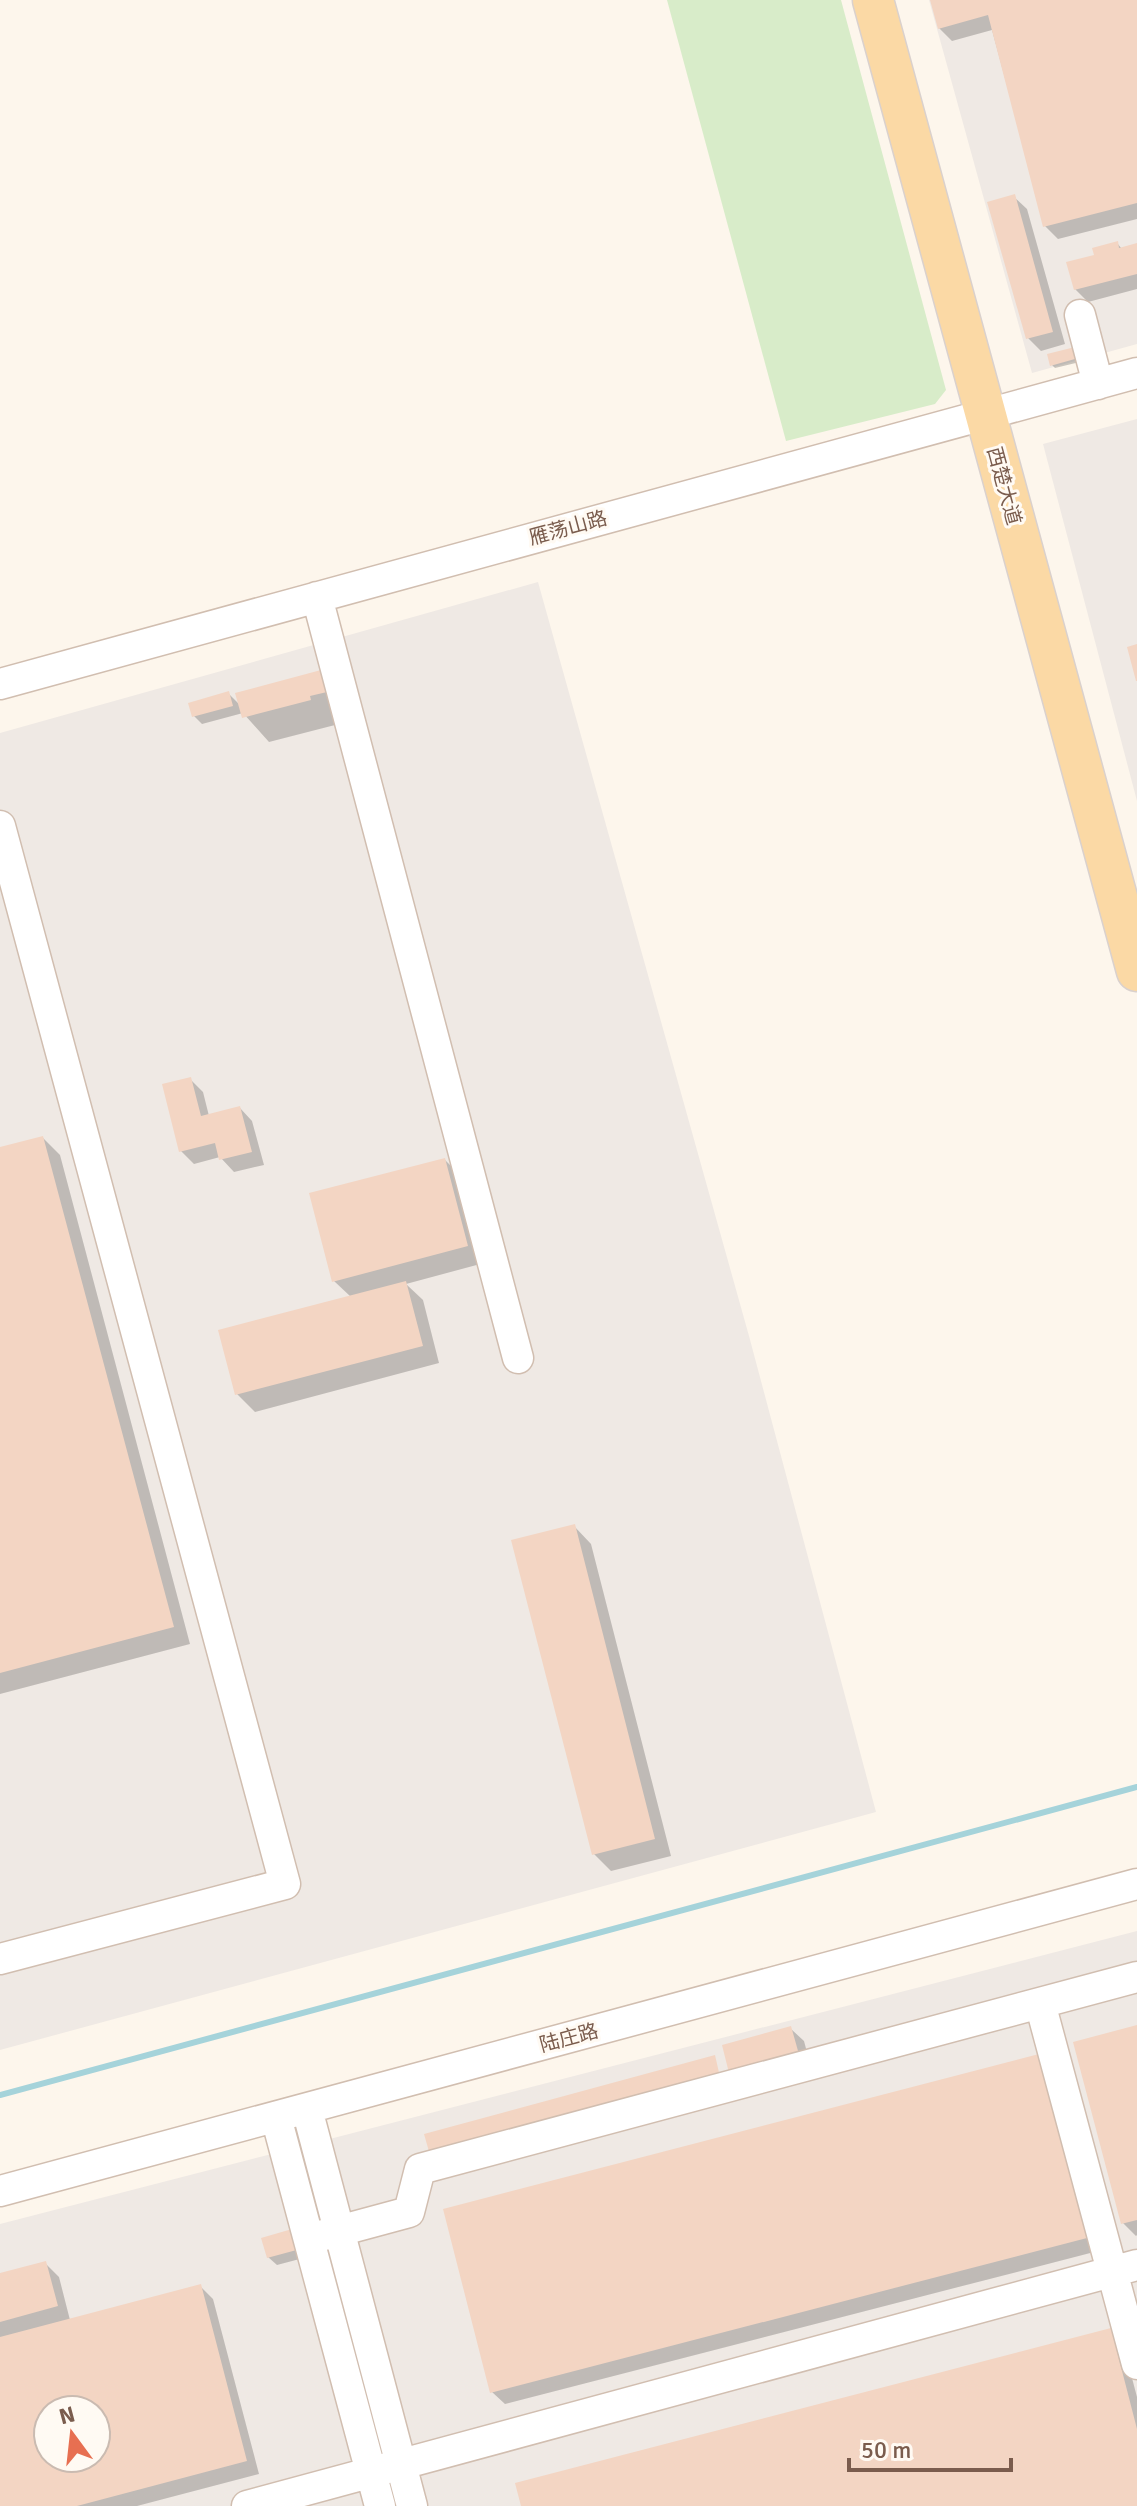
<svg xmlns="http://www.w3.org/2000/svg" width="1137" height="2506" font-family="Signika,'Noto Sans SC',sans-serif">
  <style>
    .industrial { fill: #efe9e4; fill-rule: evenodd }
    .green { fill: #d8ecc9 }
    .shadow { fill: #0003; fill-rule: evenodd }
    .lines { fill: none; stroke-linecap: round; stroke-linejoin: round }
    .stream { stroke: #a5d3da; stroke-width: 6 }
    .building { fill: #f3d5c3; fill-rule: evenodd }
    .minor-casing { stroke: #d1beb0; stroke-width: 33 }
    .major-casing { stroke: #dad1cd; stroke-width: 43 }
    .minor { stroke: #fff; stroke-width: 30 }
    .major { stroke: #fbd9a5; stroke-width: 40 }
    .labels { text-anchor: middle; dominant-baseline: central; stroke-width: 6; stroke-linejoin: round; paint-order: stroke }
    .street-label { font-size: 20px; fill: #7a5c4d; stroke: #fffaf3 }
  </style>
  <rect width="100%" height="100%" fill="#fdf6ec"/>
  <path class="industrial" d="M929 0H1137V344L1032 373Z
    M1137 419V801L1043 444Z
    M538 582 749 1336 876 1812 0 2050V733Z
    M1137 1931V2506H0V2224ZM48 2410H96V2458H48Z"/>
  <path class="green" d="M667 0H841L946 390 935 404 786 441Z"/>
  <path class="shadow" d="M932 0H1137V219L1058 239 1045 226 992 30 952 41 939 28Z
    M1014 197 1027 209 1065 344 1041 351 1028 338Z
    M1117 243 1122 249 1137 245V289L1088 302 1075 289 1097 256Z
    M1079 348 1084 361 1055 368 1051 364Z
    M320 672 351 717 334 721 335 725 269 742 243 713 202 724 194 716 228 693 240 705Z
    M190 1079 203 1092 209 1116 240 1108 252 1121 264 1165 234 1172 220 1157 194 1164 181 1151Z
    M43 1138 60 1155 190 1644 0 1694V1149Z
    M445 1160 462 1177 484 1263 406 1284 423 1300 439 1363 255 1412 237 1394 351 1297 334 1281Z
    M574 1526 591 1544 671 1856 611 1871 594 1854Z
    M1137 2027V2235L1136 2236 1123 2223Z
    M791 2029 804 2041 812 2071 745 2089Z
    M1039 2056 1098 2251 505 2404 492 2392Z
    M298 2229 311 2256 277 2265 268 2257Z
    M46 2264 59 2277 70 2320 200 2286 213 2299 259 2474 137 2506H0V2275ZM48 2410H96V2458H48Z
    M1110 2331 1123 2344 1137 2397V2506H523Z"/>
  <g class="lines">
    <path class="stream" d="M0 2095 1137 1787"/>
  </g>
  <path class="building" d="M930 0H1137V203L1043 227 988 15 938 29Z
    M1015 194 1053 332 1026 339 987 202Z
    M1118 241 1119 248 1137 243V274L1074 290 1066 262 1094 255 1092 248Z
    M1079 346 1082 357 1050 366 1047 354Z
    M1137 644V681H1136L1127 647Z
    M321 670 327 692 310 696 311 700 242 718 235 693Z
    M229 691 233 706 192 717 188 703Z
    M191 1077 201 1116 240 1106 252 1152 219 1160 215 1143 179 1152 162 1084Z
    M43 1136 174 1627 0 1673V1147Z
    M445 1158 468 1246 332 1282 309 1193Z
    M406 1281 423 1346 235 1395 218 1330Z
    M575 1524 655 1839 592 1855 511 1540Z
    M1137 2025V2220L1121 2224 1073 2042Z
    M791 2026 800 2058 730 2077 722 2045Z
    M1039 2054 1087 2238 490 2393 443 2209Z
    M715 2055 720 2077 430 2155 424 2134Z
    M299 2227 304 2248 267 2258 261 2238Z
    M46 2261 58 2306 0 2322V2273Z
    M201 2284 247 2461 77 2506H0V2337ZM48 2410H96V2458H48Z
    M1111 2328 1137 2429V2506H521L515 2483Z"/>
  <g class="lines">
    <defs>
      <path id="minor" d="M1080 315 1098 384
        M317 597 518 1358
        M0 684 1137 373
        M0 826 285 1884 0 1959
        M1040 2003 1137 2364
        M307 2109 412 2506
        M276 2117 380 2506
        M0 2191 1137 1884
        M309 2239 409 2212 420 2169 1137 1977
        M247 2506 1137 2265"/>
      <path id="major" d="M873 0 1137 971"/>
    </defs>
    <use href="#minor" class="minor-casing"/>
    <use href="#major" class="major-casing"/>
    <use href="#minor" class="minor"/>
    <use href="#major" class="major"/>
  </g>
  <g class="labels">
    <g class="street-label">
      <text transform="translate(1004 486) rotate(75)">西楚大道</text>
      <text transform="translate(568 528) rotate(-15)">雁荡山路</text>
      <text transform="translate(569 2038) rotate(-15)">陆庄路</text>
    </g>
  </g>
  <g transform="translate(72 2434) rotate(345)"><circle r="38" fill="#fffaf3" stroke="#cabbb1" stroke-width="2"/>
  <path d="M0-6L14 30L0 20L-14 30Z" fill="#e76f51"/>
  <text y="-12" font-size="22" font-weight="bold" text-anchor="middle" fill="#7a5c4d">N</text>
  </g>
  <path d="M849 2458v12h162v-12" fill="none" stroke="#7a5c4d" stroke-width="4"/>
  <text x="861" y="2458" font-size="24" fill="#7a5c4d" stroke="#fffaf3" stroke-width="6" paint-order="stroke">50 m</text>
</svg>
